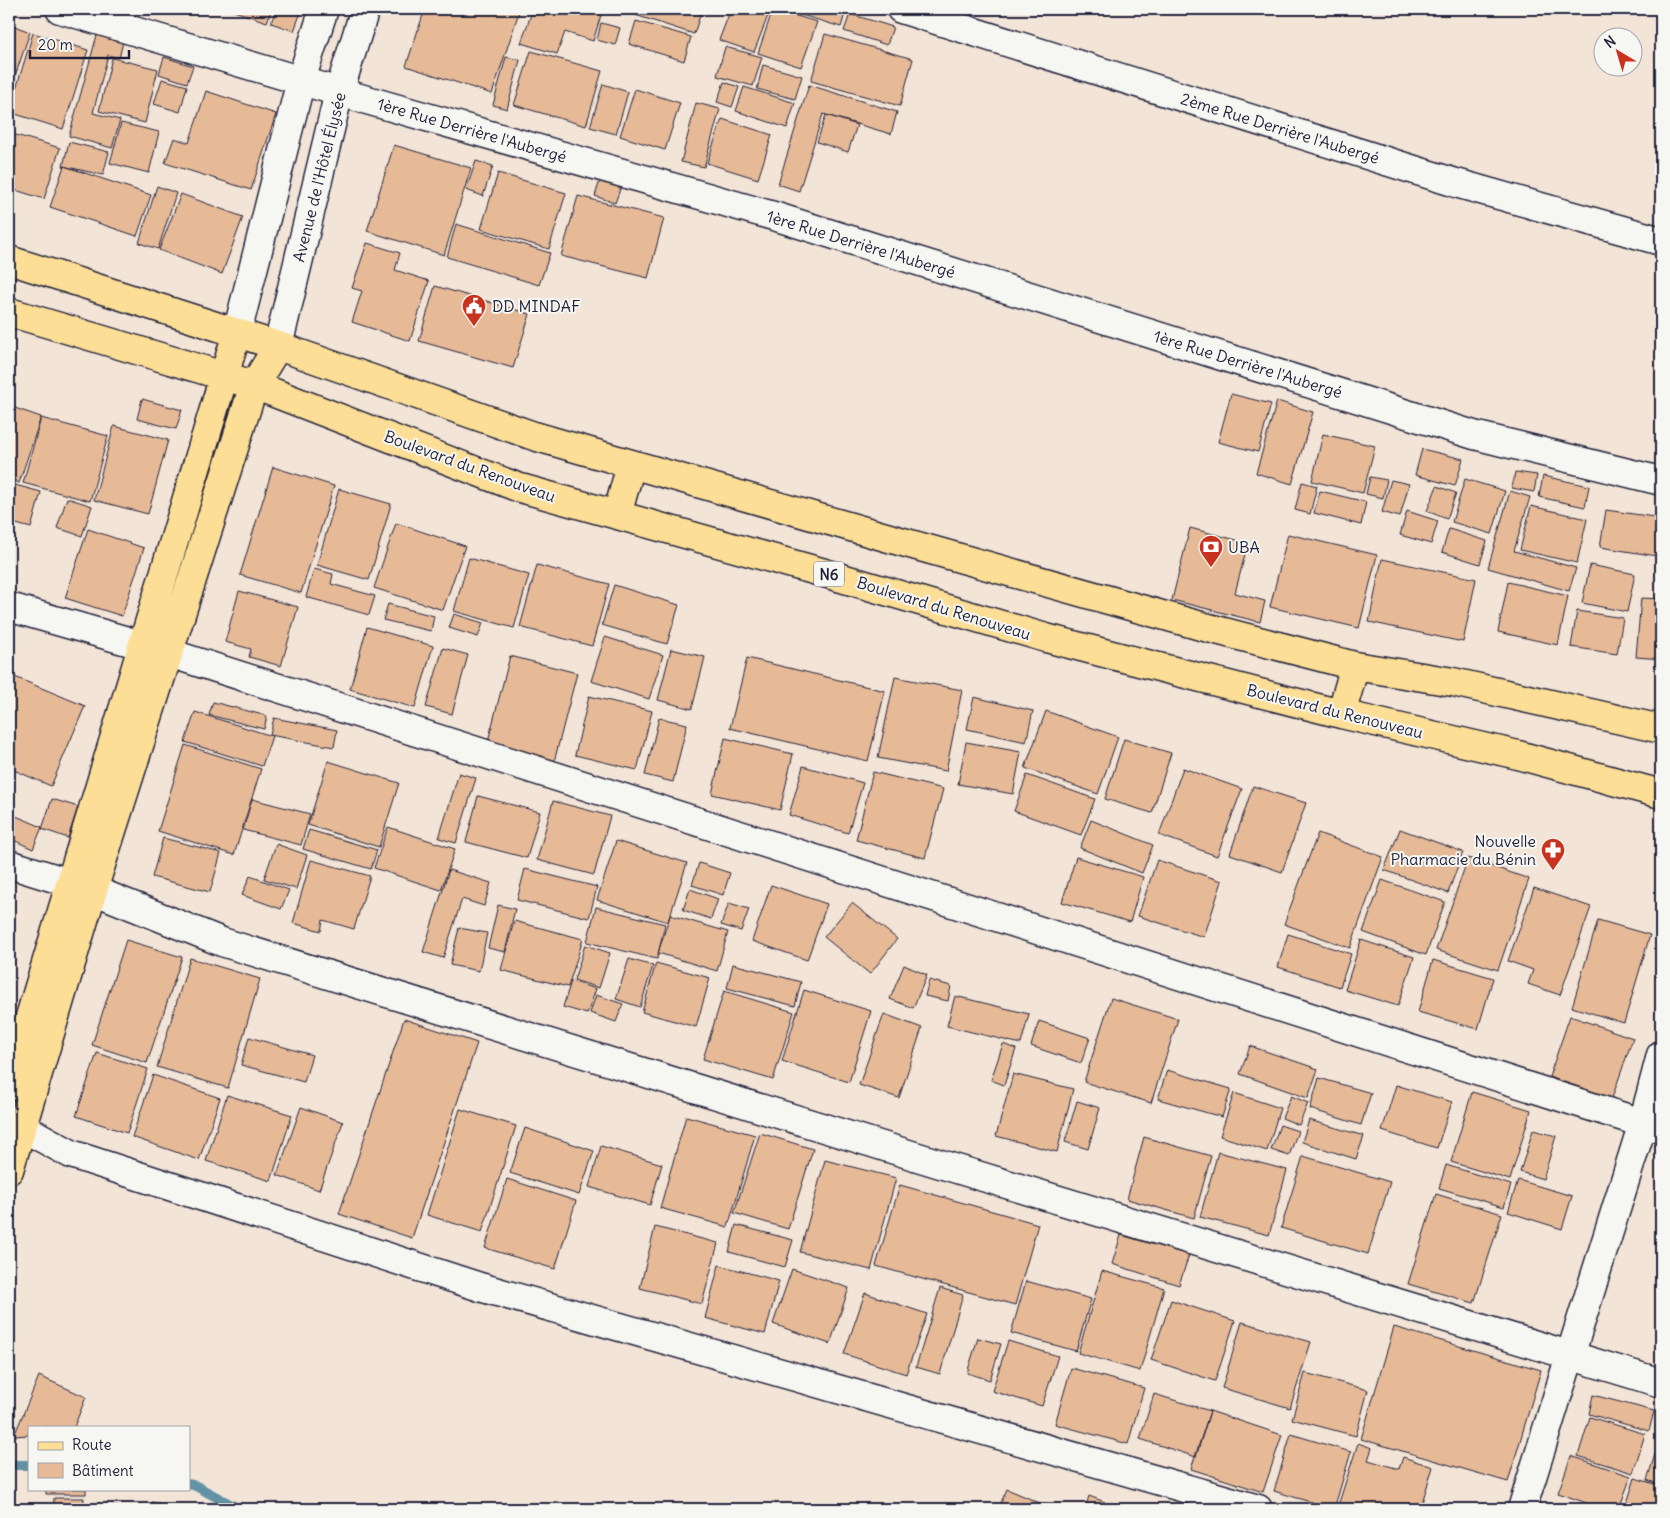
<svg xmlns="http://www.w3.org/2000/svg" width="1670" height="1518" font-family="Delius,sans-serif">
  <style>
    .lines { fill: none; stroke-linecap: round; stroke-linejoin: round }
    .stream { stroke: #6492a7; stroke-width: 10 }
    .building { fill: #e7ba97; stroke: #22223b }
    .minor-casing { stroke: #22223b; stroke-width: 31 }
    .tertiary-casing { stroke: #22223b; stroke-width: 31 }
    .primary-casing { stroke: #22223b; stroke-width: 31 }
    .trunk-casing { stroke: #22223b; stroke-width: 31 }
    .minor { stroke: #f6f6f2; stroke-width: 28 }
    .tertiary { stroke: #f6f6f2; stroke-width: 28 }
    .primary { stroke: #fcde96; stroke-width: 28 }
    .trunk { stroke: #fcde96; stroke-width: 28 }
    .labels { text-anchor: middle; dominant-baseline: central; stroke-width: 4; stroke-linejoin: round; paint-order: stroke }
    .shield { fill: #f6f6f2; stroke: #626272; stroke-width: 1 }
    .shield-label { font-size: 15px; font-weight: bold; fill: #22223b }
    .street-label { font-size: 16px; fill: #22223b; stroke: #f6f6f2 }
    .poi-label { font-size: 16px; fill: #22223b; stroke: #f6f6f2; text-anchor: start }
  </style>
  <rect width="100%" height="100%" fill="#f2e4d7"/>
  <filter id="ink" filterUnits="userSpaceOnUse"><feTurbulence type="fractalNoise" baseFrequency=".02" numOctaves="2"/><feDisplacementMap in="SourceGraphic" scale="10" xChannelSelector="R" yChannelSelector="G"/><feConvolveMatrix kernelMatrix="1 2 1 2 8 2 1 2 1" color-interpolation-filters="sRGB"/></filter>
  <g filter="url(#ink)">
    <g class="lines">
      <path class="stream" d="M9 1465H29
        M189 1484 196 1486 239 1509"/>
    </g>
    <path class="building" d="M228 9H272L267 22Z
      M276 9H302L294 31 271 23Z
      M425 9H520L492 94 406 66Z
      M533 9H581L601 15 593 41 565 32 557 54 521 43Z
      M634 9H702L694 34 632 14Z
      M731 9H758L769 13 754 52 719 40Z
      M773 9 817 22 801 67 758 53Z
      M782 9H841L846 10 841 27Z
      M850 14 893 27 887 45 844 31Z
      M636 21 691 37 684 61 629 44Z
      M601 23 620 28 615 45 597 40Z
      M9 24 30 32 13 82 9 81Z
      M33 33 88 50 63 129 9 112Z
      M825 34 913 59 900 106 811 81Z
      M97 35 123 42 119 58 108 55 93 113 120 120 112 148 69 136Z
      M725 47 762 57 753 86 717 76Z
      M531 51 602 71 586 126 514 105Z
      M164 57 193 66 187 83 159 74Z
      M506 57 520 60 507 109 493 105Z
      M112 58 158 69 145 123 99 111Z
      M763 65 802 76 795 99 757 89Z
      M162 79 187 86 180 112 154 104Z
      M724 82 739 87 732 107 717 102Z
      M603 84 628 92 616 134 590 127Z
      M809 85 897 112 891 134 823 114 799 191 778 184Z
      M744 87 795 103 787 128 736 111Z
      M635 89 680 103 665 150 620 136Z
      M206 91 276 114 251 190 165 163 174 138 189 143Z
      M696 103 720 109 704 167 681 162Z
      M826 115 857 125 848 152 817 142Z
      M722 119 772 135 758 179 707 163Z
      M121 123 159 132 149 173 110 163Z
      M9 133 60 148 44 199 9 188Z
      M69 142 109 152 103 175 63 166Z
      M394 145 471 168 444 255 367 231Z
      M476 161 493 166 483 196 466 190Z
      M64 166 151 195 137 236 50 207Z
      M498 173 566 193 549 249 481 229Z
      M601 177 622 184 615 203 595 196Z
      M157 186 176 193 158 249 139 243Z
      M181 194 243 217 222 274 159 250Z
      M578 196 664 218 648 278 561 256Z
      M456 224 550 253 539 285 447 257Z
      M367 243 400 253 395 270 429 281 410 341 352 322 362 291 352 288Z
      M435 286 530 314 513 368 419 341Z
      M1231 394 1271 404 1258 452 1218 442Z
      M142 399 182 410 176 429 137 419Z
      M1277 401 1313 412 1292 484 1256 473Z
      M9 406 41 417 19 483 9 479Z
      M41 418 108 436 90 501 23 483Z
      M114 426 168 440 148 514 94 500Z
      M1323 434 1375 446 1363 493 1312 481Z
      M1422 449 1463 459 1455 486 1415 475Z
      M273 467 334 486 301 593 240 575Z
      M1515 472 1537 475 1534 492 1512 488Z
      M1543 476 1589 486 1585 507 1539 497Z
      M1370 477 1387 480 1383 498 1366 494Z
      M1465 479 1505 491 1492 534 1452 522Z
      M1391 480 1409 484 1400 517 1382 512Z
      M1302 482 1317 486 1310 514 1295 510Z
      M15 485 41 492 31 528 9 522V510Z
      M1437 486 1456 493 1447 519 1427 511Z
      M339 489 391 504 369 580 317 565Z
      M1320 491 1366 502 1361 525 1314 513Z
      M1510 491 1530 497 1514 551 1576 568 1569 591 1488 568Z
      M67 498 92 506 82 536 57 528Z
      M1531 506 1587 519 1577 563 1520 550Z
      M1606 510 1661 518 1657 556 1600 547Z
      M1407 511 1438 521 1431 544 1400 535Z
      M396 523 465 546 443 610 374 588Z
      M1190 528 1248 543 1235 593 1265 601 1260 622 1172 600Z
      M88 529 144 548 122 616 65 598Z
      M1449 529 1487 541 1480 564 1442 552Z
      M1288 534 1377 555 1359 628 1270 607Z
      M469 558 529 575 514 628 454 611Z
      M1382 559 1476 579 1463 642 1369 622Z
      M537 565 609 584 592 646 520 627Z
      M1590 565 1635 574 1627 612 1582 603Z
      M314 569 333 574 331 584 375 596 369 615 306 597Z
      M1508 582 1568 596 1558 645 1498 632Z
      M614 585 679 605 667 644 602 625Z
      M239 591 298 607 281 666 249 657 251 649 225 642Z
      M1641 598 1661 599V659L1636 657Z
      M388 604 434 616 431 631 383 620Z
      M1577 611 1623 618 1617 654 1571 647Z
      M454 614 483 623 478 637 449 628Z
      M367 627 433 646 415 708 350 689Z
      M605 637 663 655 649 699 591 681Z
      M443 648 468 655 452 714 426 707Z
      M671 649 705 657 692 709 658 700Z
      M510 656 577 673 554 762 487 745Z
      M747 658 885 691 868 761 730 728Z
      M10 675 85 706 51 786 9 768Z
      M895 677 962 690 946 771 878 758Z
      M589 696 652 711 637 770 575 755Z
      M974 697 1033 711 1026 742 967 729Z
      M213 702 267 716 264 729 209 715Z
      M1046 711 1118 737 1098 794 1025 768Z
      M195 712 272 736 262 766 185 742Z
      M274 718 337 730 334 747 270 735Z
      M659 718 687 724 673 782 645 775Z
      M725 738 793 754 780 810 712 794Z
      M1124 739 1171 753 1152 813 1105 799Z
      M966 742 1021 752 1013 794 958 784Z
      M185 745 261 769 234 855 158 831Z
      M328 761 399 783 379 847 308 825Z
      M803 766 863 783 848 833 789 815Z
      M1183 768 1242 789 1217 856 1159 835Z
      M873 772 943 789 925 858 856 840Z
      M459 773 476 778 456 843 439 838Z
      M1027 775 1095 799 1081 835 1014 811Z
      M1253 786 1306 803 1282 872 1230 854Z
      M478 796 540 812 527 858 466 842Z
      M52 799 78 807 68 838 42 829Z
      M252 799 310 814 301 845 243 830Z
      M553 801 610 816 594 875 537 860Z
      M9 813 42 827 33 849 9 838Z
      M1091 820 1153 845 1142 873 1080 848Z
      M388 827 455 849 441 890 374 868Z
      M1400 829 1463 852 1448 893 1384 870Z
      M309 830 377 850 371 869 303 849Z
      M1318 833 1383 857 1350 948 1284 924Z
      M163 838 221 853 210 892 152 877Z
      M616 841 687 863 668 922 597 900Z
      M276 844 307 855 296 889 264 879Z
      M1076 857 1143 877 1130 922 1062 902Z
      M1468 858 1529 879 1498 970 1436 950Z
      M311 860 370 876 354 929 323 920 321 931 293 923Z
      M1157 860 1222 881 1204 937 1138 916Z
      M699 863 730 873 723 895 692 885Z
      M525 869 597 887 589 918 517 900Z
      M449 870 491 883 484 906 462 899 443 958 423 952Z
      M250 876 289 890 281 909 242 895Z
      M1382 880 1445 902 1426 955 1363 932Z
      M771 885 827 904 807 960 752 941Z
      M1534 888 1591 907 1560 995 1528 984 1533 970 1508 961Z
      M690 889 718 899 711 919 683 910Z
      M729 903 749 909 741 931 721 925Z
      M852 903 897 939 870 974 824 937Z
      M498 905 515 909 505 952 488 948Z
      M596 907 665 924 657 959 587 942Z
      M670 915 728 932 717 971 658 953Z
      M1598 920 1650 935 1624 1023 1572 1007Z
      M514 921 583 939 568 987 501 970Z
      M459 928 487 933 479 971 450 965Z
      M1288 934 1351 954 1340 987 1278 967Z
      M126 940 182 957 147 1063 92 1045Z
      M1361 940 1414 957 1398 1006 1345 990Z
      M585 945 610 953 599 988 574 980Z
      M190 958 260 979 228 1088 157 1067Z
      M629 959 653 966 640 1007 616 999Z
      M1433 960 1493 978 1478 1029 1418 1012Z
      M656 963 710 978 696 1027 642 1012Z
      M733 964 801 982 795 1006 727 988Z
      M904 965 927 975 913 1008 890 999Z
      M929 980 951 986 948 1001 925 996Z
      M571 981 596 989 587 1014 563 1007Z
      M804 990 871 1011 849 1082 782 1061Z
      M724 991 794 1012 773 1080 703 1059Z
      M596 995 623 1004 616 1022 590 1013Z
      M955 996 1029 1014 1021 1044 947 1026Z
      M1111 998 1178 1019 1151 1103 1084 1082Z
      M884 1014 922 1028 899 1098 859 1085Z
      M1570 1016 1633 1038 1612 1098 1549 1077Z
      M404 1019 477 1043 412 1238 339 1214Z
      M1039 1021 1090 1038 1081 1063 1031 1046Z
      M249 1037 312 1055 304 1082 241 1065Z
      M1003 1044 1016 1049 1004 1085 991 1080Z
      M1250 1046 1318 1069 1308 1098 1240 1074Z
      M97 1053 148 1069 127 1133 76 1116Z
      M1167 1070 1231 1089 1222 1117 1158 1099Z
      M1013 1074 1073 1089 1057 1152 996 1136Z
      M153 1075 220 1098 199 1160 132 1137Z
      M1319 1078 1371 1093 1361 1125 1310 1109Z
      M1396 1085 1452 1102 1437 1148 1382 1131Z
      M1472 1092 1531 1110 1510 1180 1451 1162Z
      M1234 1093 1280 1108 1267 1151 1220 1136Z
      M227 1095 292 1115 271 1181 206 1161Z
      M1291 1096 1308 1103 1299 1125 1282 1118Z
      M1077 1101 1100 1108 1088 1149 1065 1142Z
      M301 1107 343 1122 319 1190 277 1175Z
      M460 1109 516 1126 482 1232 427 1215Z
      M686 1116 755 1135 728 1227 660 1208Z
      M1309 1120 1364 1136 1356 1159 1302 1142Z
      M1280 1125 1298 1131 1289 1156 1271 1150Z
      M525 1128 594 1151 579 1195 510 1173Z
      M1533 1130 1556 1136 1543 1179 1520 1172Z
      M760 1133 813 1149 788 1229 734 1213Z
      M1144 1137 1211 1156 1194 1218 1127 1199Z
      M601 1146 662 1164 650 1205 589 1187Z
      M1218 1152 1287 1170 1269 1235 1200 1217Z
      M1303 1156 1390 1182 1368 1254 1281 1228Z
      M825 1160 896 1178 871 1270 800 1252Z
      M1446 1165 1511 1185 1504 1207 1439 1188Z
      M507 1179 576 1201 555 1269 485 1248Z
      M1518 1180 1572 1196 1562 1229 1508 1212Z
      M900 1185 1038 1224 1015 1305 876 1266Z
      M1436 1194 1502 1214 1474 1303 1408 1284Z
      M736 1225 793 1240 785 1267 729 1252Z
      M655 1227 718 1243 702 1304 640 1288Z
      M1121 1235 1189 1255 1179 1285 1112 1264Z
      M719 1265 779 1281 765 1334 705 1318Z
      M792 1269 849 1288 830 1344 773 1324Z
      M1102 1271 1164 1288 1140 1371 1078 1353Z
      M1026 1281 1091 1299 1076 1351 1011 1333Z
      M940 1288 963 1295 940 1374 916 1367Z
      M865 1293 927 1314 906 1374 844 1354Z
      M1171 1300 1235 1321 1215 1381 1151 1360Z
      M1242 1322 1311 1342 1290 1408 1222 1388Z
      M1394 1327 1541 1370 1508 1482 1361 1439Z
      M978 1338 1001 1344 990 1380 967 1373Z
      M1008 1341 1058 1356 1042 1406 992 1391Z
      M1071 1368 1144 1388 1128 1444 1055 1424Z
      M1305 1373 1368 1390 1356 1436 1292 1419Z
      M39 1376 86 1397 74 1427H29V1435L14 1436Z
      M1154 1394 1210 1411 1196 1457 1140 1439Z
      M1593 1395 1654 1411 1649 1431 1589 1414Z
      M1210 1411 1282 1435 1263 1492 1191 1469Z
      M1590 1417 1645 1434 1633 1473 1578 1456Z
      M1291 1434 1351 1452 1334 1509 1274 1491Z
      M1661 1435V1485L1647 1480Z
      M1358 1443 1372 1448 1368 1460 1399 1469 1403 1457 1433 1467 1420 1509H1337Z
      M1571 1456 1631 1476 1619 1509H1604L1558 1493Z
      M1635 1478 1661 1486V1509H1625Z
      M46 1489H86V1494H46Z
      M1007 1489 1054 1509H998Z
      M1089 1496 1105 1502 1102 1509H1085Z
      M54 1498H84L83 1509H53Z
      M152 1502 190 1509H151Z
      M1558 1503 1581 1509H1556Z
      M89 1505 139 1509H89Z"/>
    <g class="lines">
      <defs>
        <path id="minor" d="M60 9 339 92 777 217 1474 435 1661 481
          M901 9 1456 183 1661 241
          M9 607 169 653 1661 1129
          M9 864 93 890 222 942 947 1166 1661 1383
          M22 1127 71 1154 480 1287 1258 1509
          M1522 1509 1643 1123 1661 1055"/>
        <path id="tertiary" d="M237 333 301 80 324 9
          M278 346 339 92 365 9"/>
        <path id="primary" d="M9 1086 237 333
          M9 1170 93 890 254 385 278 346"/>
        <path id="trunk" d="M9 260 278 346 534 436 917 546 1201 626 1355 666 1453 682 1661 729
          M9 312 254 385 517 487 828 574 1046 638 1341 714 1518 755 1661 794
          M617 515 631 465
          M1341 714 1355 666"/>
      </defs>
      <use href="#minor" class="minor-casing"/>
      <use href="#tertiary" class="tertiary-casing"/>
      <use href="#primary" class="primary-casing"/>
      <use href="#trunk" class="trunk-casing"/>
      <use href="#minor" class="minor"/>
      <use href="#tertiary" class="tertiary"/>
      <use href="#primary" class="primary"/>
      <use href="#trunk" class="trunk"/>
    </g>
  </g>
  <defs>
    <symbol id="civic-pin" viewBox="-11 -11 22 30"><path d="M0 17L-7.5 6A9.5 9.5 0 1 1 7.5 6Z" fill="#c8321e" stroke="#f6f6f2"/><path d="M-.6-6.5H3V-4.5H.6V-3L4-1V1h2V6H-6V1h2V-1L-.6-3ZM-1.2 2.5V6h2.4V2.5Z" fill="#fff"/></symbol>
    <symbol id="bank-pin" viewBox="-11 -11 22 30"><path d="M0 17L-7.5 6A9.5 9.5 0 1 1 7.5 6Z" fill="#c8321e" stroke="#f6f6f2"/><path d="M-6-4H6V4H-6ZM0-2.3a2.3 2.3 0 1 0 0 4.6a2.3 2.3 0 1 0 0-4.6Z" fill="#fff"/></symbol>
    <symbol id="pharmacy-pin" viewBox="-11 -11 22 30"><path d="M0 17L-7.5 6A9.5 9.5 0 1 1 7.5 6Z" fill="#c8321e" stroke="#f6f6f2"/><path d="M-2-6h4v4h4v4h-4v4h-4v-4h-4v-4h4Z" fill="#fff"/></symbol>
  </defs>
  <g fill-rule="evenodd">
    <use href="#civic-pin" x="460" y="292" width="28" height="38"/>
    <use href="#bank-pin" x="1197" y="533" width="28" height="38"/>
    <use href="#pharmacy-pin" x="1539" y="836" width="28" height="38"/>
  </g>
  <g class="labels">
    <rect class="shield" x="814" y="561.5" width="30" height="25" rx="4"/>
    <g class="shield-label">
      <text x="829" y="574">N6</text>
    </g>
    <g class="street-label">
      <text transform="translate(1280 128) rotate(17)">2ème Rue Derrière l'Aubergé</text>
      <text transform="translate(472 130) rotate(16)">1ère Rue Derrière l'Aubergé</text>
      <text transform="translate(319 177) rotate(-76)">Avenue de l'Hôtel Élysée</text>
      <text transform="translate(861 244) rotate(17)">1ère Rue Derrière l'Aubergé</text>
      <text transform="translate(1248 364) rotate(17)">1ère Rue Derrière l'Aubergé</text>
      <text transform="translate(470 466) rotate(20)">Boulevard du Renouveau</text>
      <text transform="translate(944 608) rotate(17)">Boulevard du Renouveau</text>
      <text transform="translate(1335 711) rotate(14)">Boulevard du Renouveau</text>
    </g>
    <g class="poi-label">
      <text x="492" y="306">DD MINDAF</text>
      <text x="1228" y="547">UBA</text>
      <text x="1536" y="841" text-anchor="end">Nouvelle<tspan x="1536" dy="18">Pharmacie du Bénin</tspan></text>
    </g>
  </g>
  <rect width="1670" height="1518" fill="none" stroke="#f6f6f2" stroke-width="30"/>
  <rect x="15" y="15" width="1640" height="1488" fill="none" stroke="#22223b" stroke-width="2" filter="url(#ink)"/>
  <rect x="28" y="1426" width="162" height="65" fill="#f6f6f2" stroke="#a1a1a9"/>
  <rect x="38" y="1442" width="25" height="8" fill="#fcde96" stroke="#a1a1a9"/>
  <text x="72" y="1450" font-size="15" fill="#22223b">Route</text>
  <rect x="38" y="1463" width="25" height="15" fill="#e7ba97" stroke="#a1a1a9"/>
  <text x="72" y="1476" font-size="15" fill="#22223b">Bâtiment</text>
  <g transform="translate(1618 52) rotate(322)"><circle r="24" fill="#f6f6f2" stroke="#a1a1a9"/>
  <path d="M0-4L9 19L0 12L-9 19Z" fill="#c8321e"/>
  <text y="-8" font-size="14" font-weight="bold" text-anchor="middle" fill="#22223b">N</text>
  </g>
  <path d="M30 50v8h99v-8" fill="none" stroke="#22223b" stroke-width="2.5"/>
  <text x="38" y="50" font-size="15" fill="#22223b" stroke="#f6f6f2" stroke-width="4" paint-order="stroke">20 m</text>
</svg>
